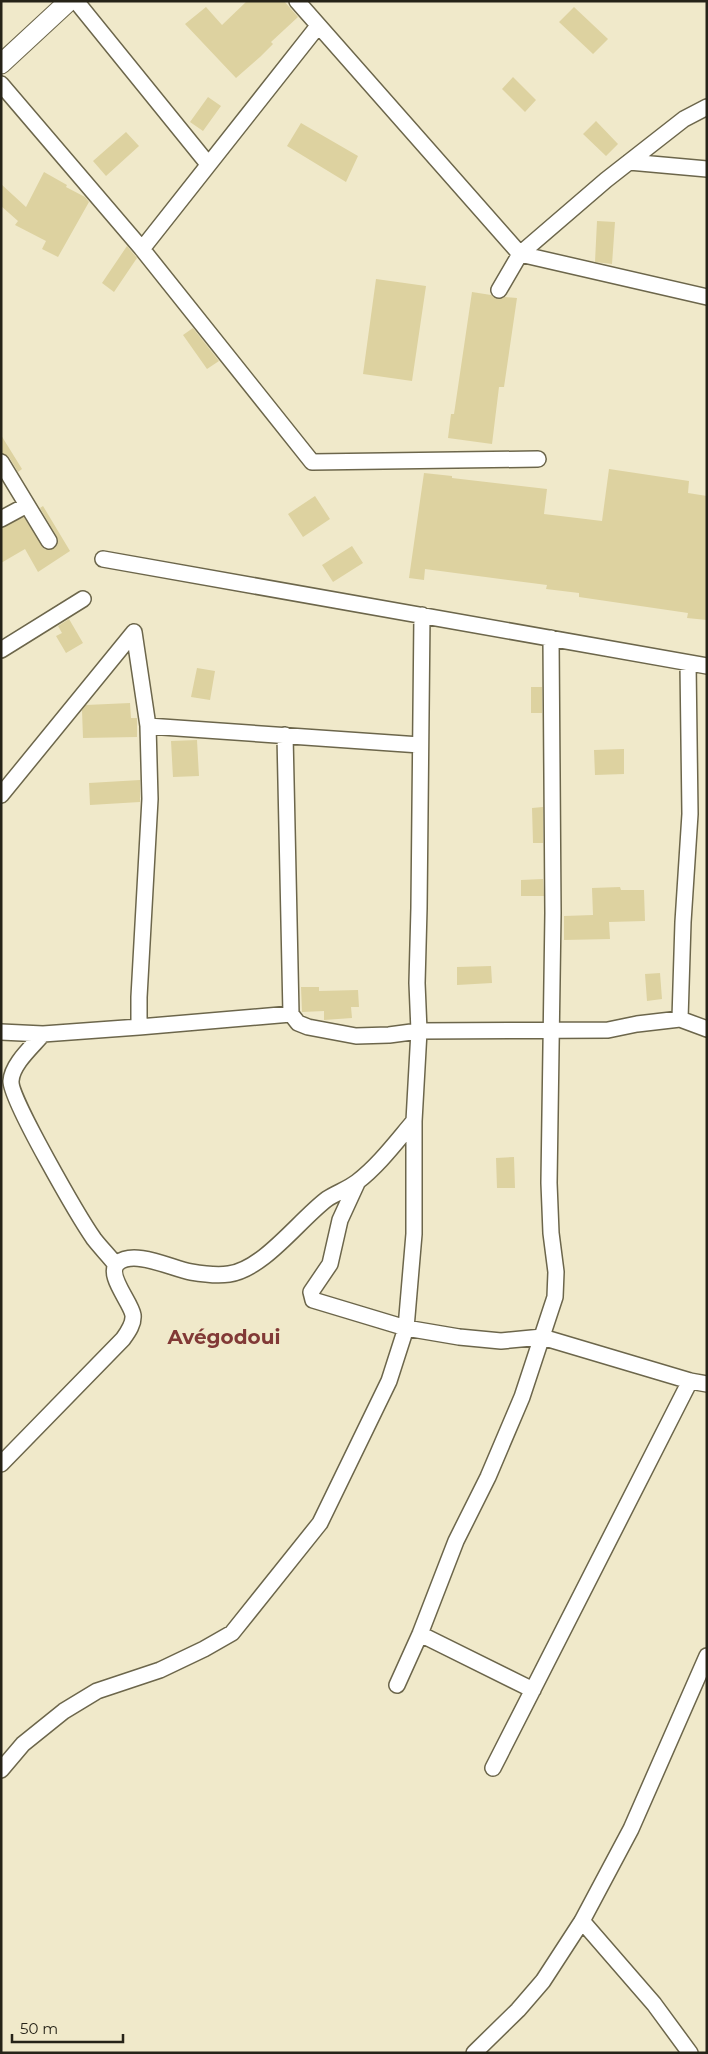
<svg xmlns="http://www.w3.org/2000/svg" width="708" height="2054" font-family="Montserrat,sans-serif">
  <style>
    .building { fill: #ddd2a0 }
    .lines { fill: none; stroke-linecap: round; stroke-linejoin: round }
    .minor-casing { stroke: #6c664b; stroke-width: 18 }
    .major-casing { stroke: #6c664b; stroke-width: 21 }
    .minor { stroke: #fff; stroke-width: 15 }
    .major { stroke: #fff; stroke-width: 19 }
    .labels { text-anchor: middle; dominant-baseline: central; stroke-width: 4.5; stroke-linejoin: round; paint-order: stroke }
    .quarter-label { font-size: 20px; font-weight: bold; fill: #813936; stroke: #f0e9ca }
  </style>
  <rect width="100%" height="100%" fill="#f0e9ca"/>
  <path class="building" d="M247 1H284L298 17 271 42 273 44 260 57 236 78 185 24 206 7 222 25Z
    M574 7 608 39 593 54 559 22Z
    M513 77 536 100 525 112 502 89Z
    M208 97 221 106 203 131 190 122Z
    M596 121 618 144 606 156 583 134Z
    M301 123 358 156 346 182 287 146Z
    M126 132 139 146 106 176 93 161Z
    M44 172 67 185 66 187 85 197 89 202 58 257 42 249 46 241 15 225 18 221 1 206V184L26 207Z
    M597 221 615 222 612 264 595 262Z
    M127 246 137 258 114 292 102 283Z
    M376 279 426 286 412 381 363 374Z
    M472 292 491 295 498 299 505 297 517 298 504 387H499L492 444 448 438 451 414H454Z
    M193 328 219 361 207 369 183 335Z
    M1 435 22 469 18 472 9 457 1 453Z
    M609 469 689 481 688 493 707 496V620L687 618 688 613 579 597V593L546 589 547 585 425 569 424 580 409 578 424 473 452 476V478L547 489 544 514 602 521Z
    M315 496 330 519 303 537 288 514Z
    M43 506 70 551 38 572 25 549 1 563V528L24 517 44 549 50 550 57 546V537L40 508Z
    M352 546 363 563 333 582 322 565Z
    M69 619 83 643 66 653 56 636 62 633 58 626Z
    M197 668 215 671 210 700 191 697Z
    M531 687H542V713H531Z
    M130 703 131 718H137V737L83 738 82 710 86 705Z
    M197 740 199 776 173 777 171 741Z
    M624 749V774L595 775 594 750Z
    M140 780V802L90 805 89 783Z
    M543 807V843H533L532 808Z
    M543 879 544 896H521V880Z
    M620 887 621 890H644L645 921 609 922 610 939 564 940V916L593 915 592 888Z
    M491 966 492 983 457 985V967Z
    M660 973 662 999 647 1001 645 974Z
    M301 987H319V991L358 990 359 1007H351L352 1018 324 1020V1011L302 1012Z
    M514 1157 515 1188H497L496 1158Z"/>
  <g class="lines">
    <defs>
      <path id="minor" d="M76 1 208 164
        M297 1 520 254 707 297
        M1 84 142 249 312 462 538 459
        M629 162 707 169
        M142 249 318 26
        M499 290 520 254 606 180 684 119 707 107
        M1 462 49 541
        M1 519 27 505
        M103 559 707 666
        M1 650 83 599
        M148 726 420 745
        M285 735 291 1014 298 1023 308 1027 356 1036 389 1035 419 1031 608 1030 637 1024 680 1019 707 1029
        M1 795 134 632
        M680 1019 683 922 690 814 688 663
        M139 1027 291 1014
        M1 1032 43 1034 139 1027V997L150 799 148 726 134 632
        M43 1034C32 1047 12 1064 11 1081 10 1099 80 1219 94 1239 101 1248 109 1256 116 1265
        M357 1183 340 1220 330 1264 311 1292 313 1300 406 1328 459 1337 501 1341 542 1337 690 1381 707 1384
        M1 1464 123 1339C128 1332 134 1324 133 1315 131 1302 105 1274 118 1263 134 1249 173 1269 191 1272 203 1274 216 1276 229 1274 264 1269 299 1220 327 1199 336 1193 348 1189 357 1182 379 1165 396 1142 414 1121
        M420 1634 533 1690
        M397 1685 420 1634 456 1541 488 1477 522 1397 555 1297 556 1272 551 1233 549 1183 553 913 551 638
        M493 1768 690 1381
        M1 1770 23 1744 64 1711 97 1691 160 1670 204 1649 232 1633 320 1523 389 1381 406 1328 414 1234V1121L419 1031 417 983 419 908 422 615
        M582 1921 654 2004 690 2053
        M474 2053 518 2010 543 1981 582 1921 631 1829 707 1656"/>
      <path id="major" d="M1 64 69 1"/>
    </defs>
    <use href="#minor" class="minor-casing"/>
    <use href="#major" class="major-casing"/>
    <use href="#minor" class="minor"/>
    <use href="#major" class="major"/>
  </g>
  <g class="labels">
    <g class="quarter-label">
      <text x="224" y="1337">Avégodoui</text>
    </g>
  </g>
  <rect width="708" height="2054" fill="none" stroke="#262318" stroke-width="5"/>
  <path d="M12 2034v8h111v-8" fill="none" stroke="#262318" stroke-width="2.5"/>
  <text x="20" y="2034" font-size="15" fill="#262318" stroke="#f0e9ca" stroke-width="4" paint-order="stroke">50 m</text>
</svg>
